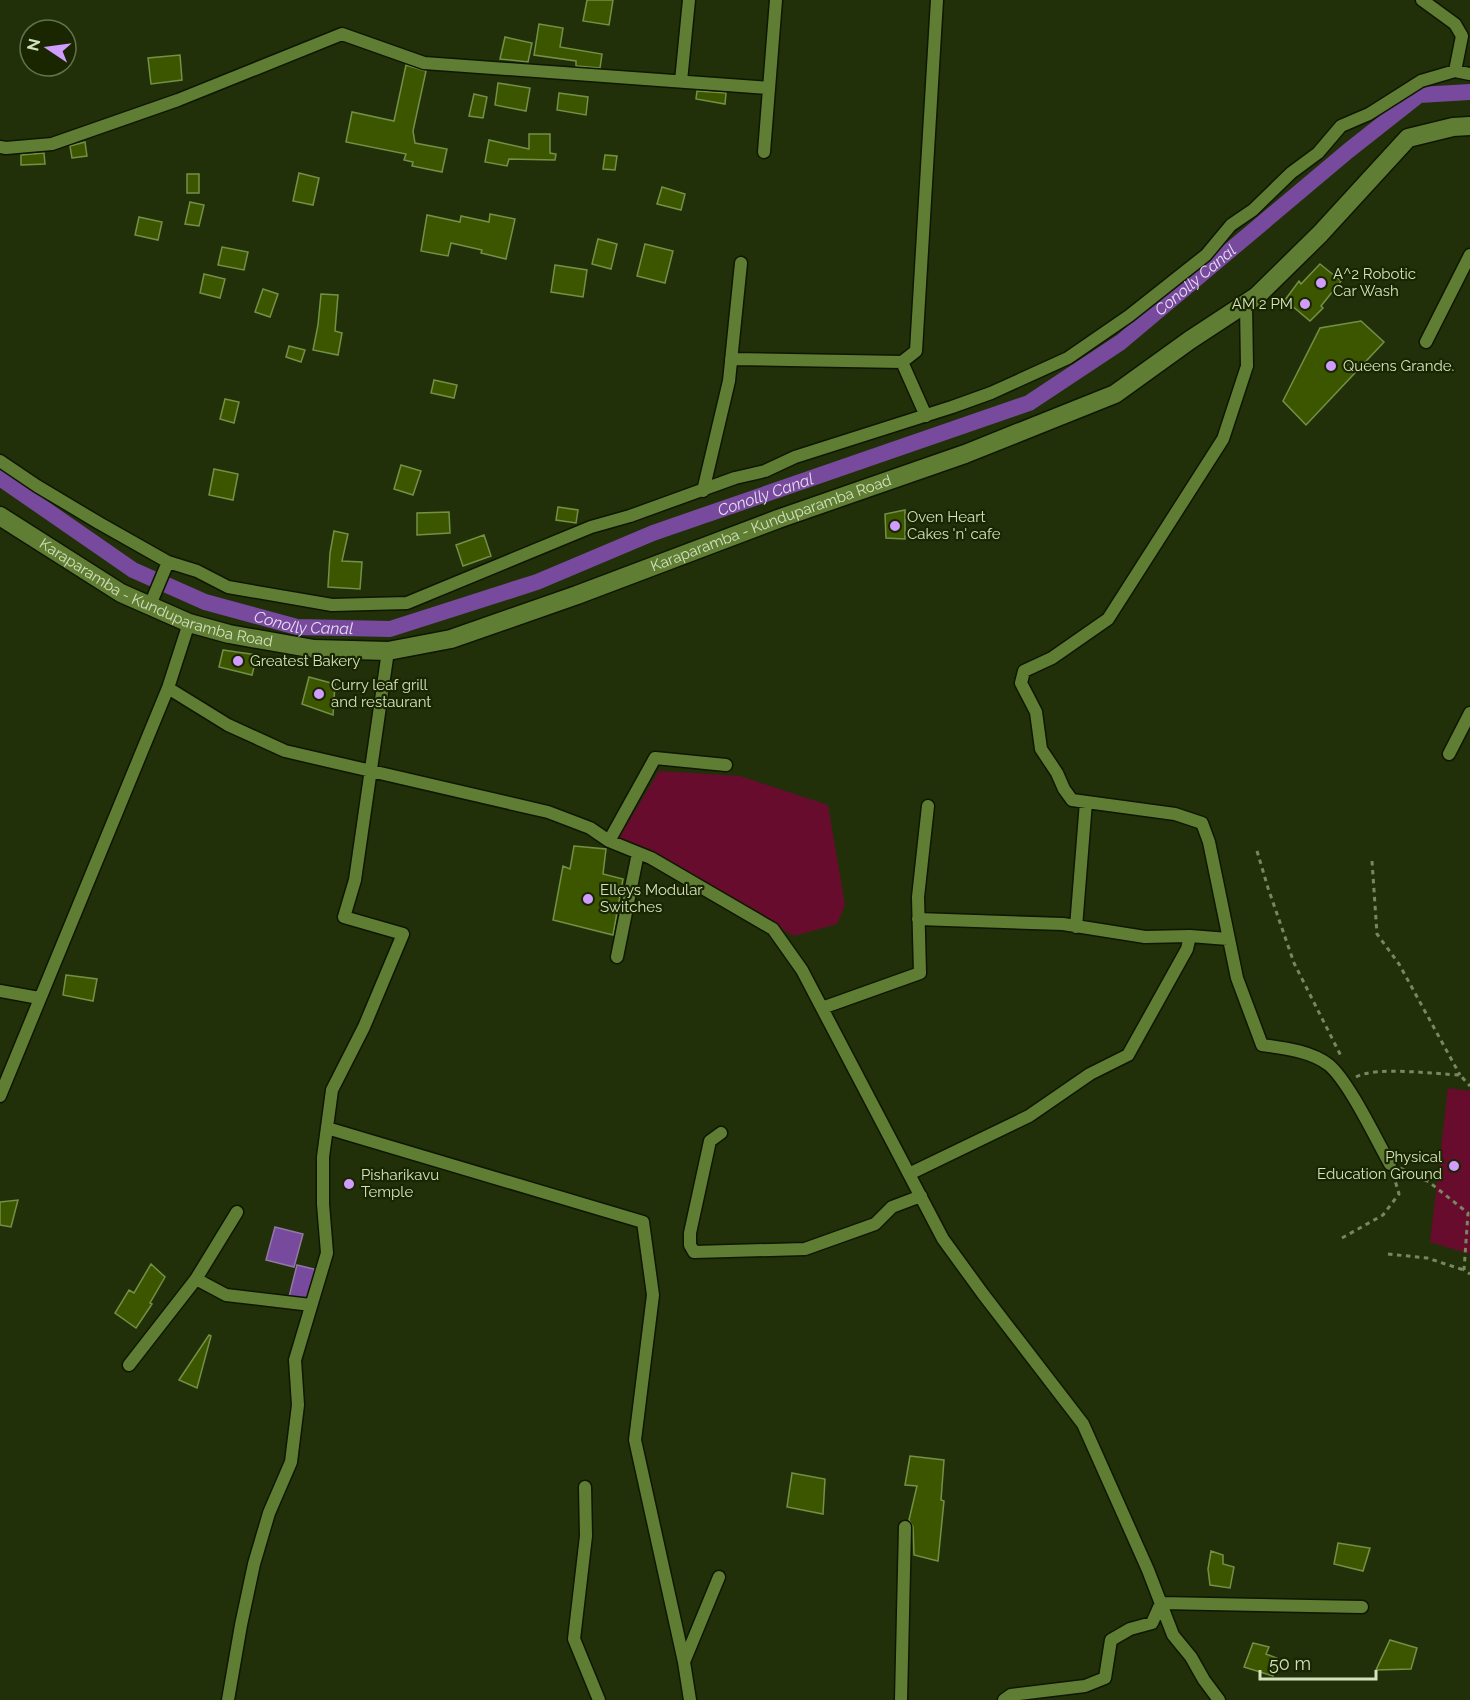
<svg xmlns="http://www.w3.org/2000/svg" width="1470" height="1700" font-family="Raleway,sans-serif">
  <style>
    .green { fill: #670c2c }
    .water { fill: #774a9e; stroke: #9278a7; stroke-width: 1.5 }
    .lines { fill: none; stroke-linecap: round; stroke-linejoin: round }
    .canal { stroke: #774a9e; stroke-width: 16 }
    .building { fill: #3c5600; stroke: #739047; stroke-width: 1.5 }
    .minor-casing { stroke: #0e1702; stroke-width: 15 }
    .secondary-casing { stroke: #0e1702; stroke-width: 21 }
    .path { stroke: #788761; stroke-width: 3; stroke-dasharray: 4.5 4.5; stroke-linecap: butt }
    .minor { stroke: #607d34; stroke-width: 12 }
    .secondary { stroke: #607d34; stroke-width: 18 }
    .poi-dot { fill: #d09dff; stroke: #192600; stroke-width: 2 }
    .labels { text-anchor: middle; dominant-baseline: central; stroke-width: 4.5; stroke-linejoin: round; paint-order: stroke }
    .poi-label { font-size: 15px; fill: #d2e3bd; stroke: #192600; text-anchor: start }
    .street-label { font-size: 15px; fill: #d2e3bd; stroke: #192600 }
    .water-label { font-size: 16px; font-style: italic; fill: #e7dcf3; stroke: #192600 }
  </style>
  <rect width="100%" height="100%" fill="#223009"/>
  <path class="green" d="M659 771 740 776 828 805 845 905 837 924 794 936 619 838Z
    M1448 1088 1470 1091V1254L1430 1242Z"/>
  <path class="water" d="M275 1227 303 1234 294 1267 266 1260Z
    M297 1265 318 1270 310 1301 289 1297Z"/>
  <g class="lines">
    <path class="canal" id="s1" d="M0 478 133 570 205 602 297 627 390 629 537 582 653 533 1029 403 1121 342 1348 151 1419 95 1470 92"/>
  </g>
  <path class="building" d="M587 0H613L609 25 583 21Z
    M539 24 563 28 560 47 602 54 600 68 576 66V61L534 55Z
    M505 37 532 43 528 62 500 59Z
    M180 55 182 80 151 84 148 58Z
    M406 65 426 71 413 131 415 143 447 149 442 172 412 166 413 162 404 160 406 154 346 142 352 112 394 121Z
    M498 83 530 88 526 111 495 105Z
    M697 91 726 93 725 104 696 99Z
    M559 93 588 97 586 115 557 110Z
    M474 94 487 97 483 118 469 116Z
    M529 134H550V153L556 154 555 160 509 159 507 166 485 162 489 140 529 149Z
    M85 142 87 156 72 158 70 146Z
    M44 153 45 164 21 165V155Z
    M605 155 617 156 615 170 603 169Z
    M299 173 319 178 313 205 293 201Z
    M187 174H199V193H187Z
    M662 187 685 194 681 210 657 204Z
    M190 202 204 205 199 226 185 224Z
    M490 214 515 219 506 259 481 253 482 250 451 243 448 256 421 251 427 215 460 222 461 216 489 222Z
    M139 217 162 222 158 240 135 235Z
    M598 239 617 244 611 269 592 264Z
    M645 244 673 251 665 283 637 276Z
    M222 247 248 252 244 270 218 265Z
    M1320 264 1341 281 1321 306 1323 308 1310 321 1285 300 1299 281 1301 284Z
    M555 265 587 270 583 297 551 292Z
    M204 274 225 279 220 298 200 293Z
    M263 289 278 294 270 317 255 312Z
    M321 294 338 295 335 331 342 333 338 355 313 350 318 325Z
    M1361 321 1384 342 1306 425 1283 401 1320 328Z
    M289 346 305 350 301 362 286 357Z
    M434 380 457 385 454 398 431 393Z
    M225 399 239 402 234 423 220 419Z
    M401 465 421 471 413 495 394 489Z
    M214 469 238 474 233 500 209 495Z
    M558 507 578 510 576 523 556 520Z
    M905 510V539L886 538 885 514Z
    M449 512 450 533 417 535V513Z
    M334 531 348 534 342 561 362 562 360 589 328 587 330 553Z
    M484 535 491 556 463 566 456 545Z
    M223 650 257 655 252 675 219 667Z
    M309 677 335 684 333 715 302 704Z
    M574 846 606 849 603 874 623 879 613 935 553 920 563 866 570 869Z
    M66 975 97 979 93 1001 63 995Z
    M18 1200 11 1227 0 1225V1202Z
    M151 1264 165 1277 150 1303 152 1304 136 1328 115 1313 129 1290 134 1293Z
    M209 1335 211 1336 197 1388 179 1380Z
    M910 1456 944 1460 941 1500 944 1501 938 1561 914 1555 913 1527 909 1520 917 1486 905 1485Z
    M792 1473 825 1479 823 1514 787 1507Z
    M1338 1543 1370 1548 1363 1571 1334 1564Z
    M1211 1551 1223 1555V1564L1234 1567 1230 1588 1210 1585 1208 1569Z
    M1390 1640 1417 1648 1411 1669 1376 1670Z
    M1253 1643 1269 1647 1266 1654 1279 1659 1273 1676 1244 1667Z"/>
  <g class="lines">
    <defs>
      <path id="minor" d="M1455 71 1470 74
        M681 81 689 0
        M0 147 6 148 52 144 178 100 342 34 424 63 769 88
        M764 152 776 0
        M1246 305 1247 366 1223 439 1108 619 1052 658 1024 671 1021 683 1036 712 1041 749 1057 773 1064 789 1072 800 1175 814 1202 823 1209 842 1237 978 1262 1045C1284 1048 1311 1051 1329 1065 1349 1082 1376 1139 1390 1164
        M1426 342 1470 255
        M731 359 902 362
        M926 416 902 362 916 351 937 0
        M0 461 37 486 99 523 168 562 197 571 228 587 332 605 407 603 591 527 630 516 735 478 765 471 795 457 952 407 991 393 1068 358 1129 316 1206 255 1231 225 1253 210 1291 173 1318 153 1341 126 1369 114 1421 81 1455 71 1462 36 1455 24 1422 0
        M703 491 729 381 741 263
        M150 605 168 562
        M168 688 228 725 285 751 548 812 590 828 609 841 651 858 773 929 802 970 943 1239 983 1294 1083 1424 1148 1570 1173 1635 1191 1657 1204 1680 1219 1700
        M1449 754 1470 713
        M609 841 655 758 726 765
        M918 919 1063 924 1145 937 1190 936 1228 939
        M1076 927 1086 802
        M617 957 638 853
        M0 991 39 998
        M822 1008 920 973 918 897 928 806
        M0 1096 168 688 189 623
        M327 1128 643 1222 653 1295 635 1440 684 1662
        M721 1133 710 1141 690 1233V1245L694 1252 805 1249 875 1224 892 1207 921 1196
        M909 1174 1029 1116 1090 1074 1128 1055 1187 949 1190 936
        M196 1279 226 1295 311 1305
        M129 1365 196 1279 237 1212
        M585 1487 586 1536 574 1639 599 1700
        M228 1700 241 1625 254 1564 269 1513 291 1462 298 1405 295 1360 327 1253 323 1204V1157L332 1090 364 1027 403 934 344 917 355 880 388 651
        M690 1700 684 1662 719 1577
        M901 1700 905 1527
        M1004 1700 1011 1695 1085 1686 1105 1678 1111 1640 1130 1629 1152 1623 1161 1603 1362 1607"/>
      <g id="secondary">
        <path id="s2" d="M0 516 121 593 189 623 229 634 314 649 388 651 451 639 577 595 778 519 965 454 1115 394 1190 340 1257 296 1320 234 1408 138 1453 127 1470 126"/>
      </g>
    </defs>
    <use href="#minor" class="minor-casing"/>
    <use href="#secondary" class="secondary-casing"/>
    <path class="path" d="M1257 851 1268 888 1294 963 1341 1056
      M1372 861 1377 934 1399 964 1460 1075
      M1356 1077C1376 1066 1435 1074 1460 1075L1470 1086
      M1400 1168 1429 1182 1468 1213 1464 1270 1470 1274
      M1342 1238 1383 1215 1399 1194 1394 1177
      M1388 1254 1427 1258 1464 1270"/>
    <use href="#minor" class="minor"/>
    <use href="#secondary" class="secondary"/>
  </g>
  <g class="poi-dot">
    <circle cx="1321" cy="283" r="6"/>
    <circle cx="1305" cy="304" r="6"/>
    <circle cx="1331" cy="366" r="6"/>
    <circle cx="895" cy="526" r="6"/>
    <circle cx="238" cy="661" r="6"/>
    <circle cx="319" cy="694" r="6"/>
    <circle cx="588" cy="899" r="6"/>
    <circle cx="1454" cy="1166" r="6"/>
    <circle cx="349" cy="1184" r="6"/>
  </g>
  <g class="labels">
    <g class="poi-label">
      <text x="1333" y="274">A^2 Robotic<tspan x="1333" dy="17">Car Wash</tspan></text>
      <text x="1293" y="304" text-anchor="end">AM 2 PM</text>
      <text x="1343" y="366">Queens Grande.</text>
      <text x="907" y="517">Oven Heart<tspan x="907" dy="17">Cakes 'n' cafe</tspan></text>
      <text x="250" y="661">Greatest Bakery</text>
      <text x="331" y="685">Curry leaf grill<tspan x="331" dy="17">and restaurant</tspan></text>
      <text x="600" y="890">Elleys Modular<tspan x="600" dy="17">Switches</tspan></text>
      <text x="1442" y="1157" text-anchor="end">Physical<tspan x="1442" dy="17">Education Ground</tspan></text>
      <text x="361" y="1175">Pisharikavu<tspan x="361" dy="17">Temple</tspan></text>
    </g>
    <g class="street-label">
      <text stroke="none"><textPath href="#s2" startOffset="824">Karaparamba - Kunduparamba Road</textPath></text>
      <text stroke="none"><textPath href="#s2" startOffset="176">Karaparamba - Kunduparamba Road</textPath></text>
    </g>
    <g class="water-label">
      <text stroke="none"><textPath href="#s1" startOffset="1314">Conolly Canal</textPath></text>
      <text stroke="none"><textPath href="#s1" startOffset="828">Conolly Canal</textPath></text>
      <text stroke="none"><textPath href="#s1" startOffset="342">Conolly Canal</textPath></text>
    </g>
  </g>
  <g transform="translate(48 48) rotate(283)"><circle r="28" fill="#192600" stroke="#63724c" stroke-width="1.5"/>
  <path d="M0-4.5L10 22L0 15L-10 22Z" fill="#d09dff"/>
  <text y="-9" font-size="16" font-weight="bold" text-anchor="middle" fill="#d2e3bd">N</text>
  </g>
  <path d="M1260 1670v9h116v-9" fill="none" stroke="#d2e3bd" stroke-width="3"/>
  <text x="1269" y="1670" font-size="18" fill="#d2e3bd" stroke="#192600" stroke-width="4.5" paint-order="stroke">50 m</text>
</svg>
